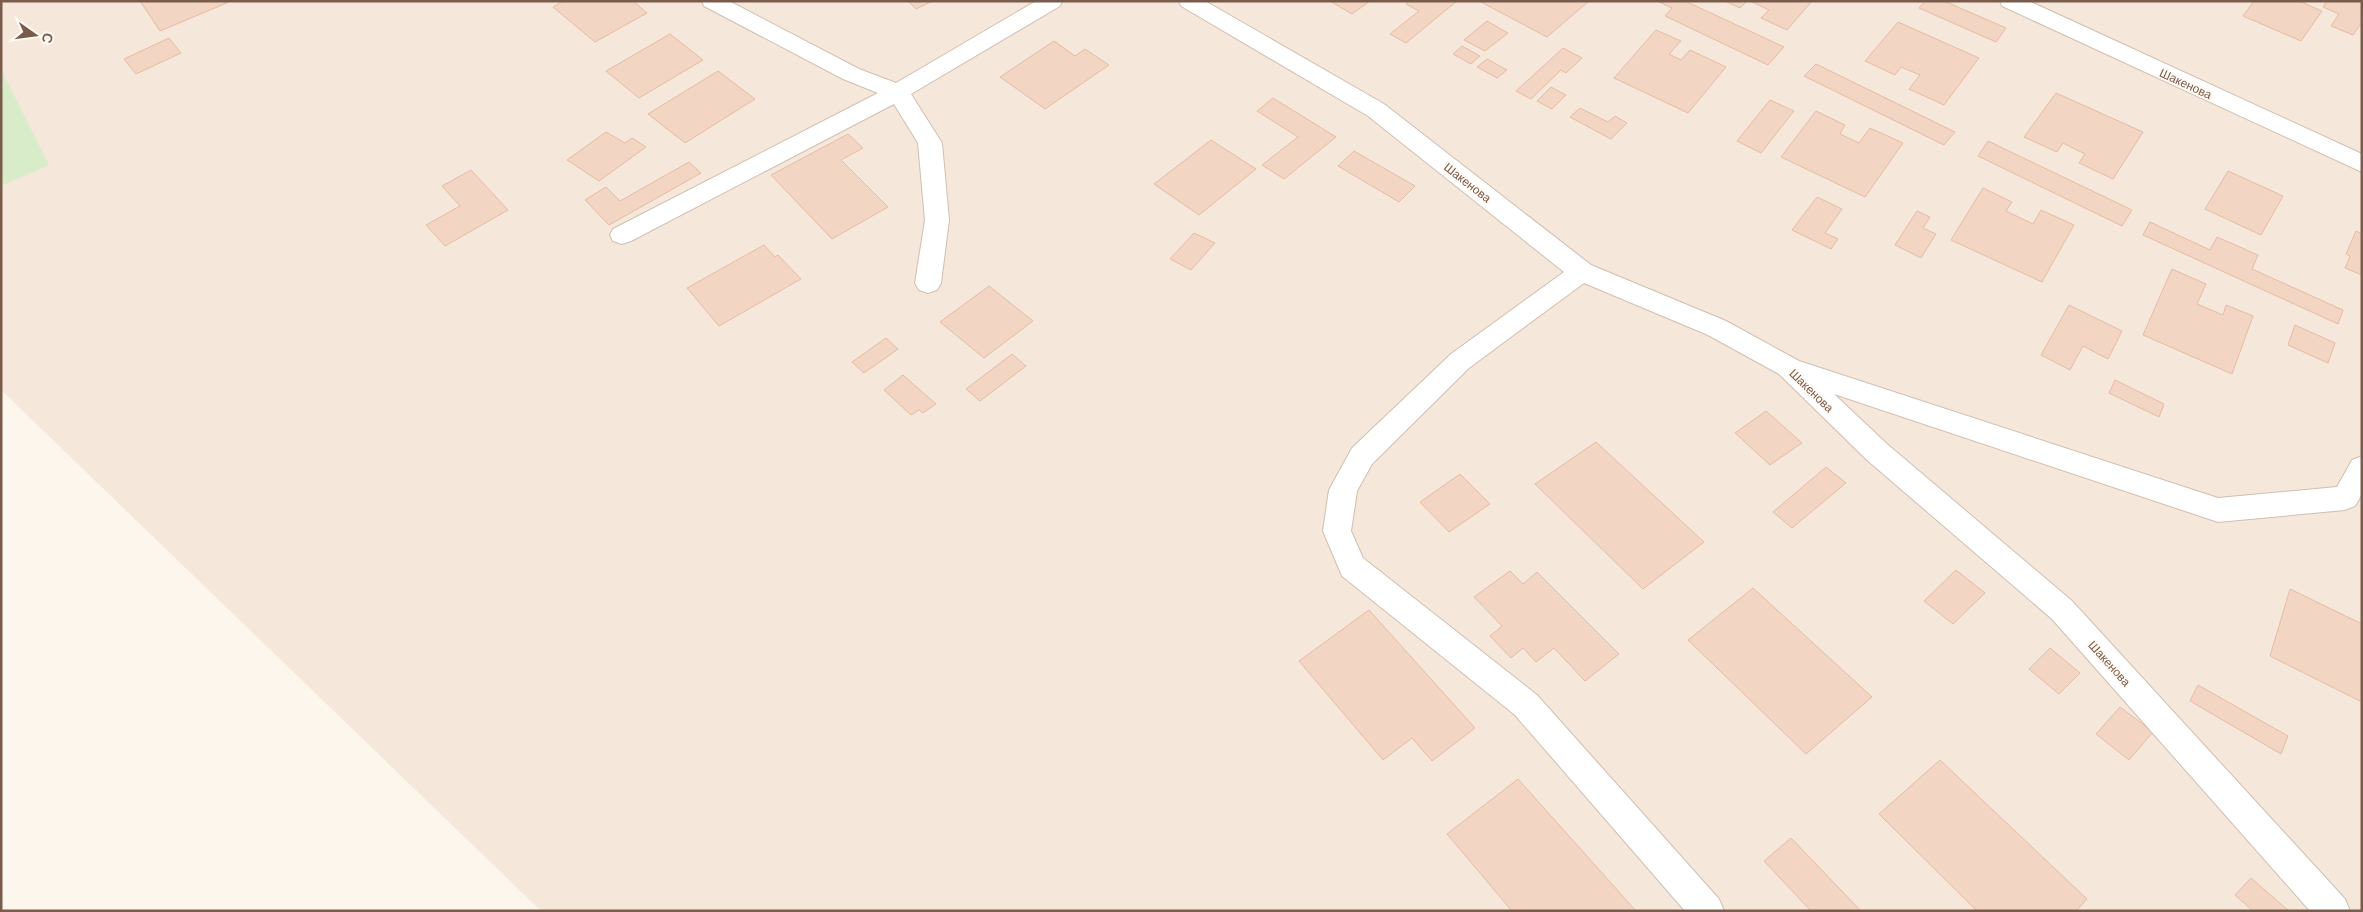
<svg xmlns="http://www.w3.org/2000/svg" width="2363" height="912" font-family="Barlow,sans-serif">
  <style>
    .residential { fill: #f5e8da }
    .green { fill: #d8ecc9 }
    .building { fill: #f3d5c3; stroke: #e6bba3 }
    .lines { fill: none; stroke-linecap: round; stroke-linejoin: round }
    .street-casing { stroke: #d1beb0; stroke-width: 2 }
    .street { fill: #fff; fill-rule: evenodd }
    .labels { text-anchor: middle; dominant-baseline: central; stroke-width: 4; stroke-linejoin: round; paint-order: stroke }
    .street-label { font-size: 12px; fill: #7a5c4d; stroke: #fffaf3 }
  </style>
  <rect width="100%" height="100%" fill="#fdf6ec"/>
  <path class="residential" d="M1 1H2362V911H541L1 390Z"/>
  <path class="green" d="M1 69 49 165 1 186Z"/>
  <path class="building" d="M140 1H229V2L160 31Z
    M563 1H633L647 13 595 42 553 7Z
    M908 1H933L916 9Z
    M1330 1H1370L1352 14Z
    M1409 1H1457L1406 43 1390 34 1419 11 1406 4Z
    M1589 1 1547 37 1481 2 1482 1Z
    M1685 1 1784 47 1768 65 1665 16 1672 8 1659 2Z
    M1725 1H1747L1740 8Z
    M1750 1H1812L1787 30 1761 18 1769 10Z
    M1925 1H1944L2006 28 1996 42 1919 8Z
    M2254 1H2299L2322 11 2301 41 2243 16Z
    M2327 1H2362V22L2353 35 2331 26 2339 14 2323 7Z
    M1487 21 1508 33 1485 51 1464 40Z
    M1898 22 1979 58 1944 105 1909 89 1920 75 1901 67 1895 75 1865 61Z
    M1656 30 1681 41 1669 54 1681 60 1690 50 1726 67 1688 113 1614 78Z
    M670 34 703 60 639 98 606 71Z
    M169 38 181 53 136 74 124 59Z
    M1054 41 1075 56 1085 49 1109 65 1045 109 1000 77Z
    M1462 46 1480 56 1471 64 1453 54Z
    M1563 48 1582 58 1566 73 1561 70 1531 99 1516 91Z
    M1487 59 1507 70 1497 78 1477 67Z
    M1816 64 1955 132 1944 145 1804 76Z
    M718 71 755 99 685 143 648 114Z
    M1551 87 1566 95 1552 109 1537 101Z
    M2056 93 2143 132 2113 179 2079 163 2085 154 2063 143 2057 152 2024 137Z
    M1273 98 1336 137 1284 179 1262 165 1298 137 1257 111Z
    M1770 100 1794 111 1761 153 1737 141Z
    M1580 108 1608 122 1615 116 1627 123 1611 139 1570 117Z
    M1816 111 1845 125 1840 134 1859 143 1870 128 1903 143 1865 197 1781 157Z
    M606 132 625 143 632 138 646 147 599 181 567 160Z
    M848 134 863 148 841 160 888 207 832 239 771 175Z
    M1211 140 1256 169 1199 215 1154 184Z
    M1988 141 2132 210 2122 226 1978 156Z
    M1354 151 1415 186 1399 202 1338 166Z
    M689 162 701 173 609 225 585 200 606 187 620 201Z
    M471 170 508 210 445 246 426 225 460 206 442 186Z
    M2228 171 2283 196 2261 235 2205 209Z
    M1983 188 2012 202 2006 211 2033 224 2041 210 2074 225 2042 282 1951 240Z
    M1817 197 1842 209 1825 233 1838 239 1831 249 1792 230Z
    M1917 211 1930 217 1923 228 1936 234 1921 258 1895 245Z
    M2150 222 2210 250 2217 237 2258 255 2252 269 2343 310 2338 324 2143 235Z
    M2356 231 2362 234V275L2345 268 2350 256 2346 254Z
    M1194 233 1215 243 1191 270 1170 259Z
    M764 245 775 257 778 255 801 279 719 326 687 288Z
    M2172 269 2206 284 2197 304 2223 315 2226 305 2253 316 2232 374 2143 335Z
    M989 286 1033 321 984 358 940 322Z
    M2069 305 2122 331 2108 359 2083 346 2070 370 2041 355Z
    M2295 325 2335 343 2328 363 2288 345Z
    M886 338 898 349 864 373 852 362Z
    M1012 354 1026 366 980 401 966 389Z
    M903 375 936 404 923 413 919 410 911 415 884 390Z
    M2115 380 2164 404 2159 417 2109 393Z
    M1766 411 1802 443 1770 465 1735 433Z
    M1596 442 1704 542 1643 589 1535 484Z
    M1826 467 1846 483 1792 528 1773 512Z
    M1460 474 1490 504 1449 532 1420 502Z
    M1956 570 1985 593 1953 624 1924 601Z
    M1510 571 1523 584 1537 572 1619 654 1585 681 1554 648 1536 662 1523 648 1511 658 1490 636 1502 626 1474 597Z
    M1753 588 1872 697 1806 754 1688 640Z
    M2290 589 2362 624V702L2270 656Z
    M1369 610 1475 728 1432 761 1412 738 1383 760 1299 661Z
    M2050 648 2080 673 2059 694 2029 669Z
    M2198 685 2288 736 2281 754 2190 701Z
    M2120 707 2153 732 2129 760 2096 734Z
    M1940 760 2087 899 2076 911H1977L1879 814Z
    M1518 779 1636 911H1512L1447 834Z
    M1791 838 1861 911H1811L1764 861Z
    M2251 878 2289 911H2253L2235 895Z"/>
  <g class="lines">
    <defs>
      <path id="street" d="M702 1H729L859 69 896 83 1036 1H1062L1060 6 911 94 942 143 949 220 941 283 937 290 928 293 919 290 915 283 925 220 918 143 894 104 631 241 622 244 613 241 610 235 613 229 878 93 843 79 704 6Z
        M1179 1H1205L1384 104 1591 265 1726 321 1799 361 2218 498 2337 487 2352 460 2362 456V494L2355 506 2345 510 2218 522 1834 394 1887 444 2072 601 2345 899 2350 911H2310L2052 619 1867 460 1779 374 1708 335 1584 283 1469 368 1372 464 1357 491 1351 531 1363 558 1537 695 1719 899 1724 911H1685L1515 715 1342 576 1323 531 1329 490 1352 448 1451 354 1564 272 1368 116 1181 6Z
        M2000 1H2029L2362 154V172L2002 6Z"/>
    </defs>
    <use href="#street" class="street-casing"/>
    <use href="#street" class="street"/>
  </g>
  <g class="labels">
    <g class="street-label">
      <text transform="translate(2186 83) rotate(25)">Шакенова</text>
      <text transform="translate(1468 182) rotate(38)">Шакенова</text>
      <text transform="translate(1812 390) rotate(44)">Шакенова</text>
      <text transform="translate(2110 663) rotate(48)">Шакенова</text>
    </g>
  </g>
  <rect width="2363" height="912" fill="none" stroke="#7a5c4d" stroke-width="5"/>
  <g transform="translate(35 35) rotate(104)" stroke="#fffaf3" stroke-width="4" paint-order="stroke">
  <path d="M0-4L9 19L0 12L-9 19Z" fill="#7a5c4d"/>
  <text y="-8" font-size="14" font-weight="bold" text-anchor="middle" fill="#7a5c4d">С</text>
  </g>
</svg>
